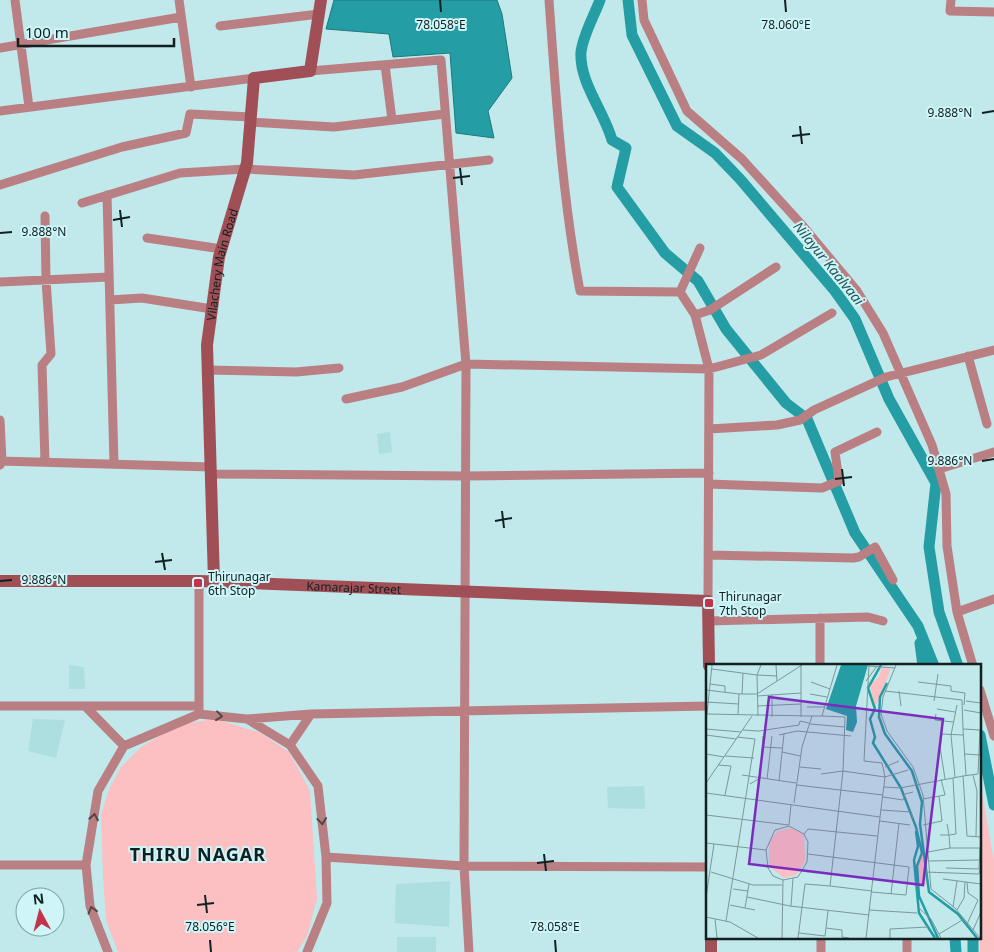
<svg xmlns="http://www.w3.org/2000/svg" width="994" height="952" font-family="'Noto Sans',sans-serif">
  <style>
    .built { fill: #addee0 }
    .green { fill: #fcbfc2 }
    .water { fill: #249ea4; stroke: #1e787d }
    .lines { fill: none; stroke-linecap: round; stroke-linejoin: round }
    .canal { stroke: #249ea4; stroke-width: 11 }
    .street { stroke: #b97f82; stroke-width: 9 }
    .secondary { stroke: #a14f56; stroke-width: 12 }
    .oneway { stroke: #544648 }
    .ticks { fill: none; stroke: #112021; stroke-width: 2 }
    .poi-dot { fill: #c3334c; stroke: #cef5f7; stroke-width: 2 }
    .labels { text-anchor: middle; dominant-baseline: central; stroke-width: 4; stroke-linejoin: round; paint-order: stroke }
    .street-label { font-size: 12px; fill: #112021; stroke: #cef5f7 }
    .poi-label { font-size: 12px; fill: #112021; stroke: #cef5f7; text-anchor: start }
    .water-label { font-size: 14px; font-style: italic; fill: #245557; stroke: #cef5f7 }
    .district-label { font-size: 18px; font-weight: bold; letter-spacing: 1px; fill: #112021; stroke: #cef5f7 }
    .inset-river { fill: none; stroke: #249ea4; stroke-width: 2.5 }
    .inset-road { fill: none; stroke: #7b989a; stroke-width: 1 }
    .view { fill: #7b2cbf; fill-opacity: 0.15; stroke: #7b2cbf; stroke-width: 2.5 }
    .inset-edge { fill: none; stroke: #112021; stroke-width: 2.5 }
    .ticks-label { font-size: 12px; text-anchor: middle; fill: #112021; stroke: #cef5f7; stroke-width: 4; stroke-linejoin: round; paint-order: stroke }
  </style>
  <rect width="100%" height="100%" fill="#c1e8ea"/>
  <path class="built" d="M390 432 392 452 379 454 377 434Z
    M69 665 84 667 85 689H69Z
    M33 719 65 720 56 758 28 751Z
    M644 786 645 809 608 808 607 787Z
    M450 881 449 927 395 923 396 884Z
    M397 937H436V952H397Z"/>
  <path class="green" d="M215 719 261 733 289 752 310 791 317 899 307 936 297 952H118L106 920 103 876 101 815 110 787 121 767 140 748 164 733 189 723Z
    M980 781 994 862V952H980Z"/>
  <path class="water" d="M334 0H497L502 14 512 78 488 111 494 138 456 133 450 53 393 57 389 34 326 29Z"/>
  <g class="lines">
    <path class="canal" d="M600 0C594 16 583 35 581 52 579 82 604 111 612 140L626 148 617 187 665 253 698 281 726 329 786 403 807 419 855 533 918 626 934 666
      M628 0 632 35 677 126 715 153 740 179 835 291 855 319 889 399 936 483 929 547 939 612 958 666
      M920 643 923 666
      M980 735 994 805
      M955 938 956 952
      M973 952V938"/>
    <path class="street" d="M15 0 29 107
      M179 0 191 87
      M549 0C556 97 562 196 580 291L680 292 695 315 709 369 761 355 832 313
      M642 0 644 20 687 111 742 159 802 225 857 291 883 333 932 445 946 494 947 546 957 612 973 666
      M951 0 950 11 994 12
      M220 26 319 14
      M0 48 181 17
      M385 65 392 120
      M310 71 441 60 466 364 709 369 708 601
      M0 111 254 78
      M250 122 334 127 445 114
      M0 185 122 147 186 133 190 114 251 117
      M107 195 114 464
      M82 203 180 173 245 169 354 175 489 160
      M147 238 222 249
      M0 282 109 277
      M680 292 700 248
      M110 300 142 298 212 309
      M695 315 710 310 776 267
      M968 356 987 424
      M207 370 296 372 339 368
      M346 399 402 387 466 364 464 866 469 952
      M0 420 2 461 0 465
      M709 429 777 425 800 420 814 410 886 377 994 350
      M0 461 211 467
      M45 462 42 365 51 354 46 280 45 216
      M939 469 994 452
      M211 474 465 476 709 473
      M709 484 822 488 839 481 835 452 877 432
      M709 555 853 558 859 557 875 547 893 580
      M199 581V711
      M957 612 994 599
      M708 621 868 617 883 621
      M820 666V618
      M980 690 994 736
      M0 706H199
      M85 706 124 746
      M247 719 311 714
      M290 745 311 714 708 706
      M326 857 464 866 708 867
      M0 865H86
      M821 938V952
      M907 938V952
      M108 952 90 906 86 865 98 791 124 746 199 714 247 719 290 745 318 786 326 857 327 903 307 952"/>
    <g class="secondary">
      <path id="s1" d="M0 581H199L708 601 709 666"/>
      <path id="s2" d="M214 581 207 345 219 257 247 163 254 78 310 71 321 0"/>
      <path d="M711 938V952"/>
    </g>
  </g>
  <defs><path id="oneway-chevron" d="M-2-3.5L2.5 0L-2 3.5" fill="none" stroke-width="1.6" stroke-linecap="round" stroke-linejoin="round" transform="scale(1.25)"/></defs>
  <g class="oneway">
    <use href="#oneway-chevron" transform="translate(219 716) rotate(7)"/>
    <use href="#oneway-chevron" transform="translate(94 817) rotate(-80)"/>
    <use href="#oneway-chevron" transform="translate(322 821) rotate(84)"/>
    <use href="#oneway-chevron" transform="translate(92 910) rotate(-107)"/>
  </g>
  <path class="ticks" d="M440 0 441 12M785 0 786 12M982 113 994 111M800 126 802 144M792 136 810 134M460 168 462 185M453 178 470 176M120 210 122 227M113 220 130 217M0 233 12 232M982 461 994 459M842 469 844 486M835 479 852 477M502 511 504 528M495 521 512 518M162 553 165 570M155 562 172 560M0 581 12 580M544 854 546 871M537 863 554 861M205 895 207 913M197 905 214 903M210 940 211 952M555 940 556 952"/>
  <g class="poi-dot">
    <rect x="193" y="578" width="10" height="10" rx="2.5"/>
    <rect x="704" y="598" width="10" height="10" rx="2.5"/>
  </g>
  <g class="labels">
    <g class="street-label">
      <text stroke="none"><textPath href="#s2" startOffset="318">Vilachery Main Road</textPath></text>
      <text stroke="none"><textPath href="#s1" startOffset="354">Kamarajar Street</textPath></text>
    </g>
    <g class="poi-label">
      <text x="208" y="576">Thirunagar<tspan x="208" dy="14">6th Stop</tspan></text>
      <text x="719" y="596">Thirunagar<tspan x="719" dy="14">7th Stop</tspan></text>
    </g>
    <g class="water-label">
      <text transform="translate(829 263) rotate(51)">Nilayur Kaalvaai</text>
    </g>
    <g class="district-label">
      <text x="198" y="854">THIRU NAGAR</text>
    </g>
  </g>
  <g transform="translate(706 664)">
    <rect width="275" height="275" fill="#c1e8ea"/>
    <path d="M176 3 184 5 183 10 169 44 164 21 173 13ZM85 164 98 171 99 197 90 211 78 214 63 202V178L72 167ZM214 166 217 177 220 221 214 222 212 199 217 189Z" fill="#fcbfc2"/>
    <path d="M135 1H162L150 42 151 58 147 68 140 66 141 52 120 45Z" fill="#249ea4"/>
    <path class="inset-river" d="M175 1 162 24 169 45 164 55 169 73 167 79 195 124 210 163 216 189 211 202 213 232 232 274M181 19 174 33 173 53 179 70 206 107 216 138 214 160 223 228 252 250 271 274M210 167 212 182 208 196 213 249 229 274"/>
    <path class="inset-road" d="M70 1 71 17M163 1 158 97 176 99 179 113 202 106M190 1 177 33 175 50 181 67 207 103 217 131 225 225 249 244 274 274M163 2 189 4M6 5 51 11 55 1M160 17 171 2M105 18 124 25M212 18 245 22V27L259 29 258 41M4 20 19 22V28M0 26 33 30M179 27 256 36 257 65M193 27 195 42M95 29V1M36 30 37 9M66 30V53M104 30 121 33M51 32 95 29V53M228 37 232 10M260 37 275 39M0 38 33 40M51 42 95 40M101 43H119M231 45 249 48M258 46 275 49M0 50 106 52M1 50 6 1M230 50 229 56 247 58M32 51 33 30H51L96 1M52 52 51 11 71 12M116 52 139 53 137 107 179 113 174 153M104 60 139 63M0 65 35 68M37 66 53 67 93 61 94 57 103 59M0 71 30 75M73 71 91 67 145 72M56 83 76 84M76 88 94 92M0 90 18 93M258 90 274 91M19 92 48 94M12 101 25 102 19 131M94 103 115 105M179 103 193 97M115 110 137 107 124 222 166 227M36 111 90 119M267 111 271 127 270 172M257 112 272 110 274 66 257 65 260 111M249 113 245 71 251 41M247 114 257 112 261 172 275 173M61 115 66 72M239 115 234 83 236 70 257 71M73 117 78 70M0 119 46 52M44 120 54 114 57 72M91 121 177 131M178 123 194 124 247 114 250 170 243 171 244 184M0 129 174 153 160 274M177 133 197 136 199 130 207 128M217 135 239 131 235 115M88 139 96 83 106 52H116L131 1M175 146 205 148 207 154M0 151 83 161M174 157 204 161M83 161 85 141M217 161 236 157 233 132M83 162 98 170 102 178 101 198 92 213 77 216 67 212 62 204 60 186 69 166ZM98 170 102 165 171 172M234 171H243L241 160M0 179 60 186M222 188 244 184H274L273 205M102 190 203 203 200 231 165 228M223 197 274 196M240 204 273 205M5 208 47 221H76M219 208 273 210 274 205M237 215 275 220M261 218 262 229 272 236 261 260M27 225 42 227M185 230 193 159M0 233 8 180M41 233 84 242 163 251M24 241 49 246M85 242 87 214M247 243 251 217M39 244 43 220M214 245 225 255 235 274M163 246 211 249M251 246 258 234 259 218M0 253 24 258 52 274M9 255 11 274M20 257 49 75 31 73M120 264 136 266V273L143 274M267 266 275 248M93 269 119 272 122 247M233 270 258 255M76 274 77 216M92 274 99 220 124 222M184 274V265L222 263"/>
    <path class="view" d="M63 33 237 55 217 221 43 200Z"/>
    <rect width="275" height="275" class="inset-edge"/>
  </g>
  <g class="ticks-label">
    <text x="441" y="29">78.058°E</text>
    <text x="786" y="29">78.060°E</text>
    <text x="950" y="117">9.888°N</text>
    <text x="44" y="236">9.888°N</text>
    <text x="950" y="465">9.886°N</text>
    <text x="44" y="584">9.886°N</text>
    <text x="210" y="931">78.056°E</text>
    <text x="555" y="931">78.058°E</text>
  </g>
  <g transform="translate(40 912) rotate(353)"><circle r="24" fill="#cef5f7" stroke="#82a0a1"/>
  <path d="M0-4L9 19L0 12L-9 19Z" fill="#c3334c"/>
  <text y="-8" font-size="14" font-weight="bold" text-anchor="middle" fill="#112021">N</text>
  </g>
  <path d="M18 38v8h156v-8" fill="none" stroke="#112021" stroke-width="2.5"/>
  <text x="25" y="38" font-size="15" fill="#112021" stroke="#cef5f7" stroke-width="4" paint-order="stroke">100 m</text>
</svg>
